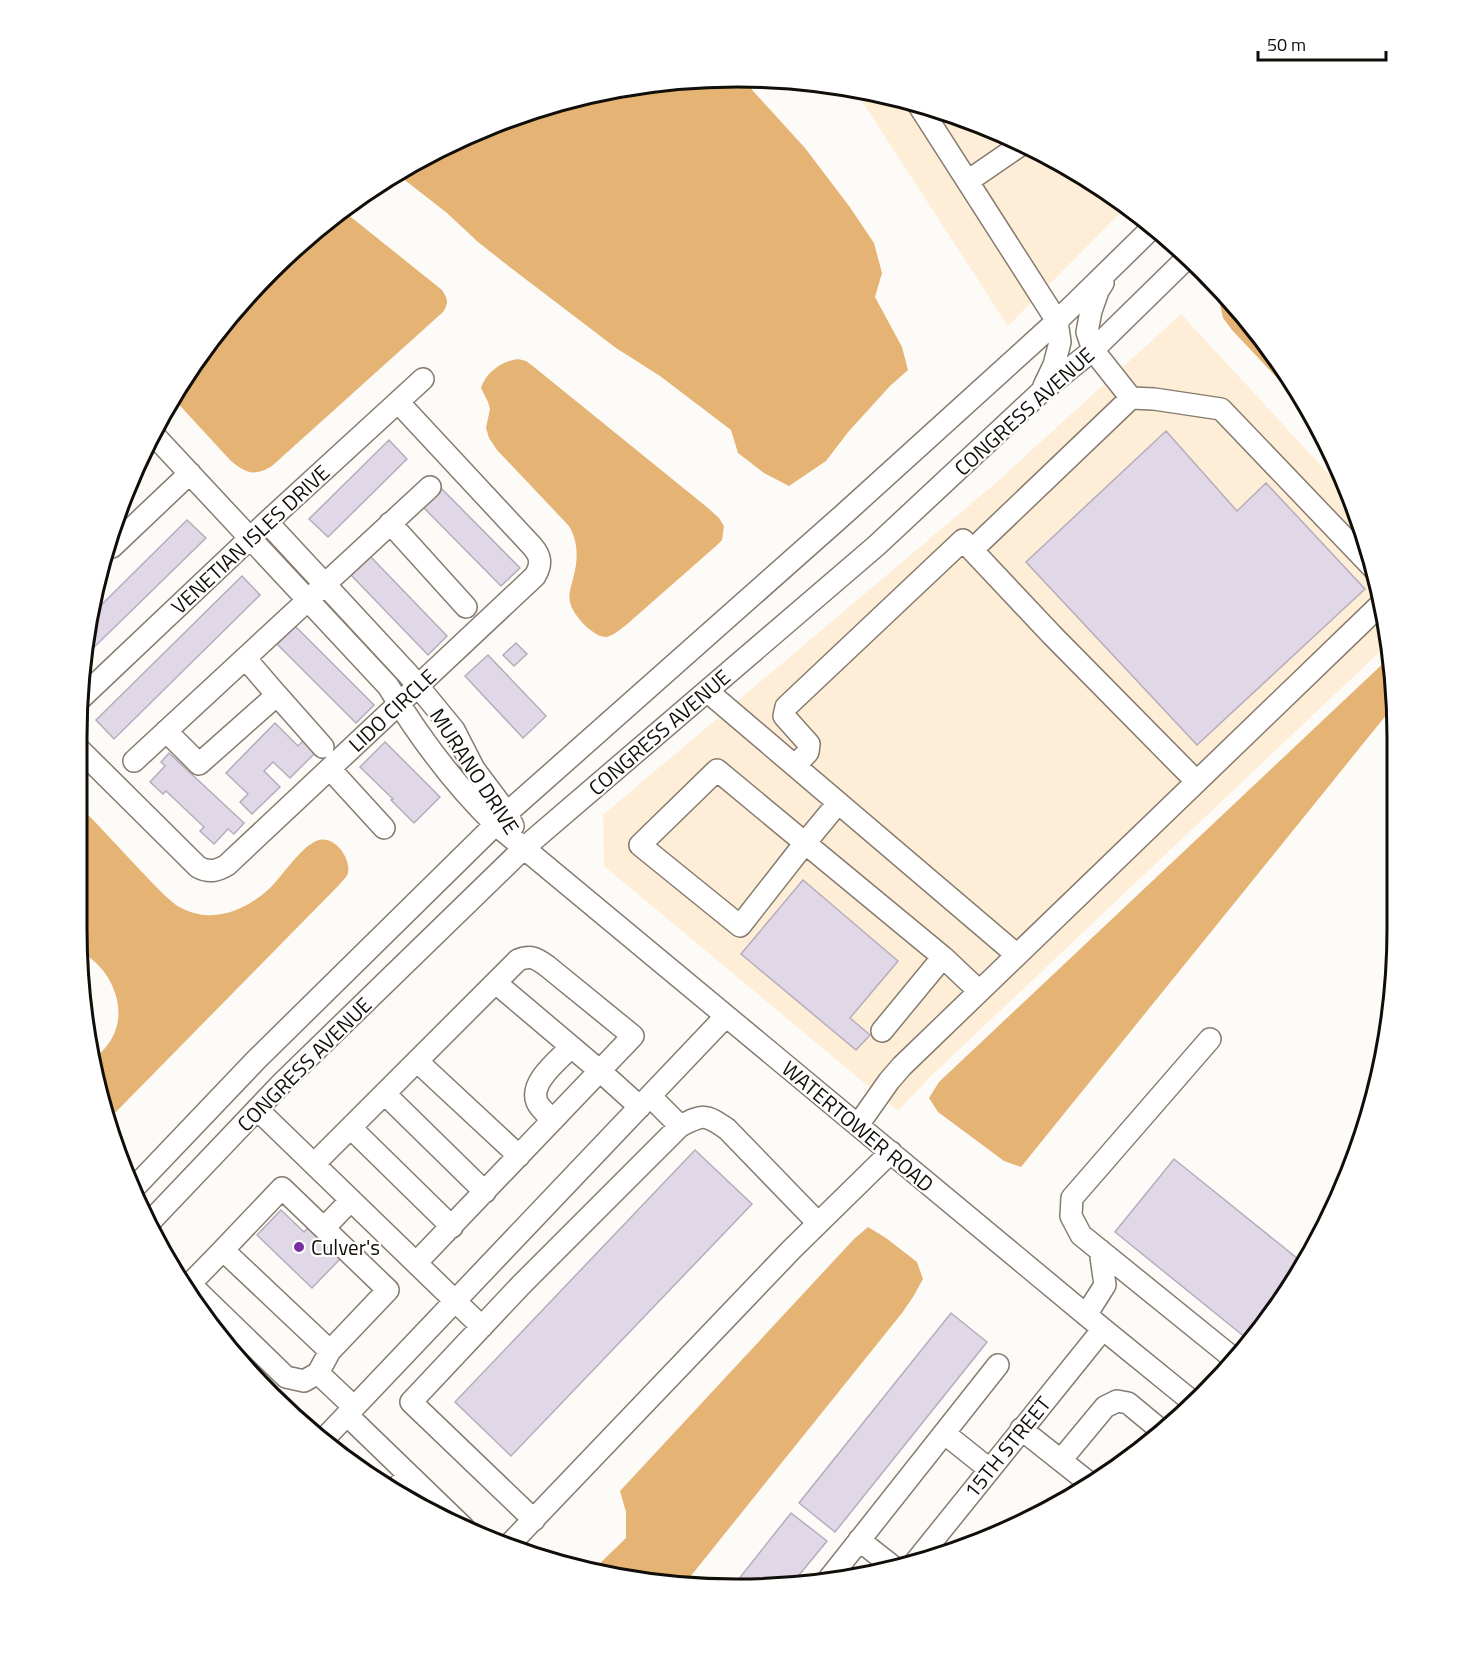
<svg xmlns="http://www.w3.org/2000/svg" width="1474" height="1666" font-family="'Titillium Web',sans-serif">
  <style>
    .built { fill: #feedd7 }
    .water { fill: #e5b474 }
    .building { fill: #e0d7e7; stroke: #b5adbc; stroke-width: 1.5 }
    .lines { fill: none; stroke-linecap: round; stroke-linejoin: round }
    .minor-casing { stroke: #867b6e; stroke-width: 24 }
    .minor { stroke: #fff; stroke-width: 21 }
    .poi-dot { fill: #772fa2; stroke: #fff; stroke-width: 2 }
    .labels { text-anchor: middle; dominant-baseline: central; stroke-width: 4.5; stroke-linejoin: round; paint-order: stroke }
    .street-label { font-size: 21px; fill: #110d08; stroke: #fff }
    .poi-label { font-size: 21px; fill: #110d08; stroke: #fff; text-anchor: start }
    .rim { fill: none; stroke: #110d08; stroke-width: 3 }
  </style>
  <rect width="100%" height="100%" fill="#fdfbf8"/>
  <path class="built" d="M854 89 949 111 1067 165 1126 207 1008 326Z
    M1181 314 1349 496 1375 566 1388 644 931 1076 898 1111 604 866 603 815 998 481Z"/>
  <path class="water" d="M693 78 745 80 753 91 805 148 849 206 874 243 882 273 875 297 902 347 908 370 890 386 849 431 826 461 789 486 764 473 738 453 731 430 660 376 616 348 511 268 478 242 447 213 397 174 445 145 566 99Z
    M341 209 442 290C448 299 449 303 443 312L272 466C254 477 245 473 230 460L172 397 241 301 335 213Z
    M1225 296 1261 335 1309 412 1232 330 1223 318 1220 304Z
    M518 359 526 361 534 367 708 508 719 518 724 526 722 540 716 546 625 626C619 630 612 637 605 637 592 636 572 614 570 602 568 594 571 587 573 579 578 561 579 543 569 526L497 450 489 438 486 428 490 409 488 402 481 388C486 372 502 361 518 359Z
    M1390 657 1396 694V703L1021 1167 1004 1161 938 1112 929 1098 939 1082Z
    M77 804C99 825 119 848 140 870 152 882 163 895 176 905 209 926 245 912 271 887 283 875 303 844 319 840 335 836 351 858 348 873 347 877 343 880 340 884L107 1121 99 1100 94 1060C100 1053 108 1046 112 1038 125 1015 117 986 100 967 94 960 85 955 80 947 77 943 77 935 77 929Z
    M868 1227 886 1238 917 1262 923 1279 913 1297 902 1313 686 1582 608 1577 591 1572 626 1538V1512L620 1491 854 1239Z"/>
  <path class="building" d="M1166 431 1237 511 1266 483 1365 589 1197 745 1026 562Z
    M389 440 407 459 328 537 309 519Z
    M140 457 147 464 127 484Z
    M441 488 520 568 501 586 422 506Z
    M187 520 206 538 82 659 88 618Z
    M369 555 447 636 428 655 350 574Z
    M242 576 260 595 114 739 96 720Z
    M295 626 374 705 356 723 277 644Z
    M516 643 527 654 514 666 503 655Z
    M488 655 546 716 523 738 465 676Z
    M275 723 298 746 305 739 317 751 290 778 273 762 264 771 280 787 252 814 240 802 248 794 226 773Z
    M385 742 440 797 414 823 391 800 393 799 360 767Z
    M169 753 244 823 234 834 228 829 214 844 200 831 204 827 166 791 163 794 150 782 165 766 161 762Z
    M803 880 898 961 850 1018 870 1035 856 1050 741 954Z
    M695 1150 752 1204 511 1456 455 1402Z
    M1174 1159 1303 1263 1261 1331 1251 1342 1115 1232Z
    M281 1210 304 1232 308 1228 340 1259 312 1288 257 1235Z
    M951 1313 987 1342 835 1532 799 1503Z
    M354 1454 375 1474 374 1476 348 1461Z
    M791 1513 827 1541 790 1586 780 1588 734 1585Z"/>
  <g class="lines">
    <defs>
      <path id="minor" d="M918 104 1057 321 1060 342 1054 365 1044 386
        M968 181 1022 144
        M1103 283 1098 291 1091 311 1087 332 1093 350 1131 398 1154 399 1221 409 1376 571
        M152 433 388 686C419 737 453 783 495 824L1103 1329 1194 1403
        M267 522 408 674 454 730 474 769 507 813 513 826
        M390 523 466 607
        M112 547 190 473
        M972 550 1052 635 1196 781
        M707 691 1017 955
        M277 695 323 747
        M78 701 267 522 423 379
        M166 731 199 764 277 695 245 658
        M78 748 198 867C209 873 217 871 227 865L535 576C542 564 541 556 532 546L398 402
        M134 761 430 487
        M795 766 808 752 809 744 784 716 786 707 963 540 972 550 1131 398
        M330 769 384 828
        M838 803 805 843 717 770 640 845 740 926 805 843 943 957 979 991
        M496 983 600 1071 640 1107
        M882 1031 943 957
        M1210 1039 1072 1198 1071 1216 1081 1235 1233 1358
        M418 1062 519 1156
        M385 1094 485 1192
        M257 1109 482 1327
        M553 1120C548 1115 540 1109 537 1102 529 1082 559 1060 571 1047
        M858 1125 889 1081 902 1066 1381 604
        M680 1126C704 1114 705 1114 727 1129L818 1223
        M351 1128 452 1227
        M314 1164 518 960C531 955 536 958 547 966L633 1036 416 1263
        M133 1189 256 1060 507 813 843 515 1057 321 1153 227
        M147 1225 283 1082 524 848 876 546 1041 392 1093 350 1188 257
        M324 1228 351 1200
        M190 1284 286 1377 304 1381 318 1373
        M188 1286 223 1250
        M1086 1315 1105 1285 1100 1250
        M330 1351 388 1290 282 1188 223 1250 330 1351 318 1373 354 1407
        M347 1415 464 1528
        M1021 1429 1088 1482
        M944 1433 989 1469
        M322 1441 726 1016
        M1061 1460 1105 1407 1117 1401 1128 1403 1163 1432
        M396 1488 409 1475
        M534 1520 411 1402 521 1285 680 1126 650 1096
        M859 1540 896 1569
        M508 1546 792 1249 891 1152
        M913 1565 1103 1329
        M828 1580 998 1365"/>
    </defs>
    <use href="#minor" class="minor-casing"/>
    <use href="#minor" class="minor"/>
  </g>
  <circle class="poi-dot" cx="299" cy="1247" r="6"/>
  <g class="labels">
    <g class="street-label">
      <text transform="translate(1024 411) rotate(-42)">CONGRESS AVENUE</text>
      <text transform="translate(250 539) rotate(-43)">VENETIAN ISLES DRIVE</text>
      <text transform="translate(392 710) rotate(-43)">LIDO CIRCLE</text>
      <text transform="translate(659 732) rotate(-41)">CONGRESS AVENUE</text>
      <text transform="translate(475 771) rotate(57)">MURANO DRIVE</text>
      <text transform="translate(304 1064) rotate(-45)">CONGRESS AVENUE</text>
      <text transform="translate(858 1126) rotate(40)">WATERTOWER ROAD</text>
      <text transform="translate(1007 1447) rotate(-51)">15TH STREET</text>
    </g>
    <g class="poi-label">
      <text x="311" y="1247">Culver's</text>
    </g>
  </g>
  <path d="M0 0H1474V1666H0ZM737 87H737A650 650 0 0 1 1387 737V929A650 650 0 0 1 737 1579H737A650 650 0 0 1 87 929V737A650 650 0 0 1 737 87Z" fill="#fff" fill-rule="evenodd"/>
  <path class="rim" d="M737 87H737A650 650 0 0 1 1387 737V929A650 650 0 0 1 737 1579H737A650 650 0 0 1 87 929V737A650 650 0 0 1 737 87Z"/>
  <path d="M1258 51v9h128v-9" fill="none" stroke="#110d08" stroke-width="3"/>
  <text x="1267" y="51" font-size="18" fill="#110d08" stroke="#ffffff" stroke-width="4.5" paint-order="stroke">50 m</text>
</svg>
